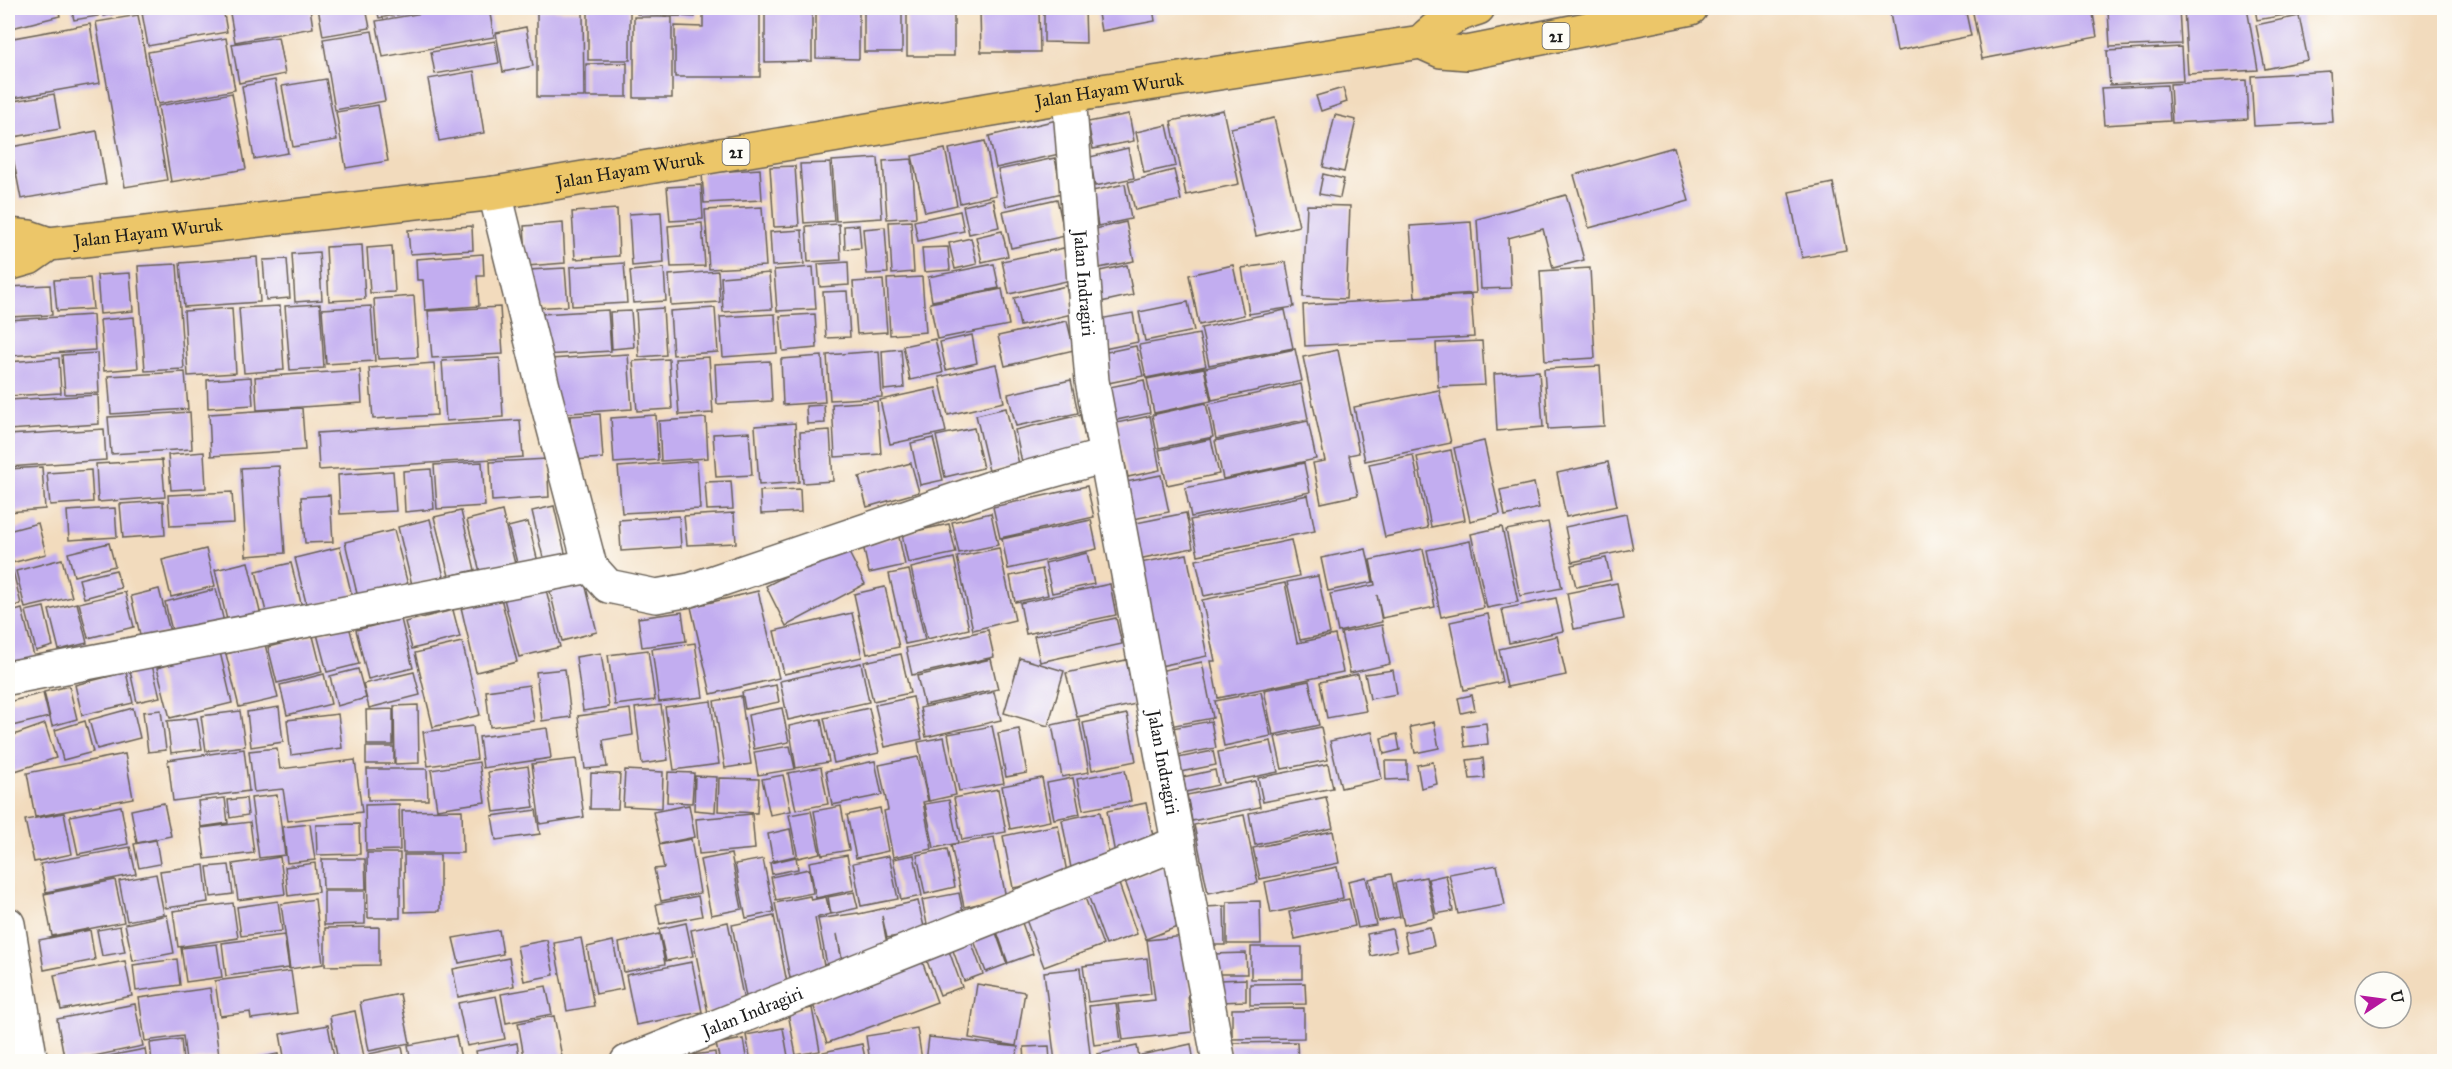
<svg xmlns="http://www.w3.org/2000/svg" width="2452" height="1069" font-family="'IM FELL Great Primer',serif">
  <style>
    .building { fill: #c2adf0 }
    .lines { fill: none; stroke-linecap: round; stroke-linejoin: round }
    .minor-casing { stroke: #675f54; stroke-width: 36 }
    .highway-casing { stroke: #675f54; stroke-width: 36 }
    .minor { stroke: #fff; stroke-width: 33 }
    .highway { stroke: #ecc669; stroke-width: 33 }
    .labels { text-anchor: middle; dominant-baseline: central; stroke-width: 6; stroke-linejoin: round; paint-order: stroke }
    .shield { fill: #fdfcf7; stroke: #605f5e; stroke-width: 1.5 }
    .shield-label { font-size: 16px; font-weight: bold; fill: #1c1c1c }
    .street-label { font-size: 18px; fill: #1c1c1c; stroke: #fdfcf7 }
  </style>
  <rect width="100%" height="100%" fill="#fdfcf7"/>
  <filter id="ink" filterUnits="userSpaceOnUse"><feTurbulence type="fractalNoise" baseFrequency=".0167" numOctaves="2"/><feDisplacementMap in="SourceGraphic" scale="12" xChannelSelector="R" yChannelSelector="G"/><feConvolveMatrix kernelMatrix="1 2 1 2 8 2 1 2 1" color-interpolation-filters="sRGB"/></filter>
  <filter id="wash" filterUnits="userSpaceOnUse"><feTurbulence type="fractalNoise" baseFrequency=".008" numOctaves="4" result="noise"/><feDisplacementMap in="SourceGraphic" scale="24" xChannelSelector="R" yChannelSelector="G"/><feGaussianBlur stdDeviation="1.35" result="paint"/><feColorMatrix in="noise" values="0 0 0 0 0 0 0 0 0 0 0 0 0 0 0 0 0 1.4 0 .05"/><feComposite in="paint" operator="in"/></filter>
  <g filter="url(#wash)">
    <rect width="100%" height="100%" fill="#f2dbbd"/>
    <g id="blocks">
      <path class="building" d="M8 8H58L60 16 8 29Z
        M71 8H96L98 16 74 20Z
        M102 8H137L104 16Z
        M173 8H223L227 32 148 46 142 13Z
        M229 8H310L313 28 235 42Z
        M318 8H366L370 28 323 36Z
        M377 8H429L430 9 379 18Z
        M451 8H489L494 37 383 57 376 21Z
        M588 8H630V60H588Z
        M637 8H695V17L637 14Z
        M703 8H760V77H675V26L703 27Z
        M765 8H812V61L765 62Z
        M816 8H859V59L816 58Z
        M864 8H902V52H864Z
        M907 8H954V56H907Z
        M1044 8H1085L1086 43 1044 42Z
        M1097 8H1153L1155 21 1101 31Z
        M1889 8H1965L1971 36 1897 51Z
        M1972 8H2092L2097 37 1982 59Z
        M2169 8H2179L2181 44 2110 47 2108 10Z
        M2184 8H2247L2258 70 2188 74Z
        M2255 8H2296V13L2257 20Z
        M537 10 583 11 584 97H537Z
        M980 11H1039L1040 52H981Z
        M138 15 167 180 125 187 96 22Z
        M2299 16 2308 60 2265 69 2256 25Z
        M634 17H672V98H634Z
        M90 24 100 83 8 99V39Z
        M526 27 533 66 503 72 496 33Z
        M372 31 385 101 335 110 323 39Z
        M278 37 285 74 239 83 232 44Z
        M226 38 235 90 158 104 148 52Z
        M495 41 499 63 435 74 431 52Z
        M2181 47 2183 81 2110 85 2107 51Z
        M627 63V97H586V64Z
        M474 71 484 133 439 141 428 79Z
        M2330 71 2333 122 2254 126 2251 76Z
        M326 79 337 140 293 147 282 86Z
        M275 80 288 153 254 159 242 86Z
        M2246 80 2248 119 2172 123 2170 84Z
        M2167 85 2170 121 2104 125 2101 88Z
        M1343 88 1347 102 1321 111 1316 96Z
        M232 93 246 169 171 182 158 106Z
        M54 94 60 129 8 138V102Z
        M378 105 388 161 346 168 336 112Z
        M1223 110 1239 184 1186 195 1171 121Z
        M1129 114 1134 141 1093 149 1088 122Z
        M1335 115 1356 120 1344 172 1323 167Z
        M1274 118 1299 226 1256 236 1231 128Z
        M1057 120 1064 153 996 168 989 136Z
        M1167 125 1176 166 1144 173 1136 132Z
        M97 131 106 184 21 199 11 147Z
        M985 141 996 195 960 203 949 149Z
        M1674 147 1689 201 1589 228 1574 175Z
        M1128 148 1134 178 1095 186 1090 157Z
        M945 149 957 205 925 212 912 156Z
        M878 158 882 218 836 221 832 161Z
        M1055 158 1062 193 1006 206 998 170Z
        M912 159 916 217 887 219 883 161Z
        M830 163 834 221 804 223 800 164Z
        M795 166 799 226 774 227 770 167Z
        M8 167 14 198 8 199Z
        M760 169 762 200 704 203 702 173Z
        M1174 170 1181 200 1135 210 1128 182Z
        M1323 174 1344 179 1340 198 1319 194Z
        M1833 183 1846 250 1802 258 1789 192Z
        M1125 184 1131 219 1098 226 1092 191Z
        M701 185 703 219 670 221 667 187Z
        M1566 195 1584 260 1553 268 1543 229 1508 238 1511 288 1481 289 1477 219Z
        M993 199 999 227 969 234 963 206Z
        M1057 199 1065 236 1011 248 1003 211Z
        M1307 205 1350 206 1346 299 1303 297Z
        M762 207 766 266 709 269 705 210Z
        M617 209 619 256 575 259 572 212Z
        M960 211 964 231 918 241 914 221Z
        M661 212 664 263 632 266 629 214Z
        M911 221 914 272 892 274 889 222Z
        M1126 222 1134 261 1099 268 1091 230Z
        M1471 222 1476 293 1415 297 1410 226Z
        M563 223 565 263 527 266 524 226Z
        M702 223 705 266 671 267 668 226Z
        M839 224 841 260 808 262 806 226Z
        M859 225 861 248 845 249 844 226Z
        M472 226 473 250 410 254 408 230Z
        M885 227 888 273 867 274 863 229Z
        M802 230 804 264 772 266 770 232Z
        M1002 231 1008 256 982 262 976 237Z
        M971 238 977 264 955 269 949 243Z
        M362 245 365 299 329 301 326 247Z
        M392 246 395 292 370 293 367 248Z
        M948 247 950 270 924 272 922 248Z
        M1064 248 1071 280 1009 294 1002 261Z
        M319 252 322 300 295 302 292 254Z
        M483 254 484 276H477L479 306 425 310 423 280H417L416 259Z
        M257 257 260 302 184 307 180 263Z
        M287 259 290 298 266 300 263 260Z
        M848 262 849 285 820 287 818 264Z
        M1286 262 1294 307 1249 314 1242 268Z
        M624 263 627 303 572 306 570 267Z
        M177 264 184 369 145 371 138 266Z
        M994 264 999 288 932 301 928 277Z
        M1127 265 1133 295 1101 302 1095 272Z
        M1233 265 1244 315 1199 325 1189 275Z
        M813 267 816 309 777 311 774 270Z
        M565 268 568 306 532 308 529 270Z
        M664 268 666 301 633 303 630 271Z
        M1590 268 1595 358 1545 361 1540 271Z
        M718 271 720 302 671 305 669 275Z
        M130 273 133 311 100 314 97 275Z
        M769 273 772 309 723 312 721 277Z
        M922 277 926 332 890 335 887 279Z
        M90 278 93 309 57 311 54 280Z
        M883 280 887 332 857 334 853 282Z
        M50 285 52 315 8 317V287Z
        M1066 286 1072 314 1020 326 1014 298Z
        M1002 289 1009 325 937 339 930 303Z
        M847 291 850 337 826 338 823 292Z
        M1471 295 1474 337 1305 346 1303 305Z
        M414 296 418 357 378 359 374 299Z
        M1188 302 1194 331 1145 341 1139 312Z
        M320 304 324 368 290 370 285 306Z
        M280 306 284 370 244 373 239 308Z
        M371 306 375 361 326 364 322 309Z
        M500 307 503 354 432 358 428 311Z
        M232 308 236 373 188 376 184 311Z
        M663 308 666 355 639 357 636 310Z
        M715 308 718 352 673 355 670 311Z
        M608 310 611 351 544 355 541 314Z
        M1285 310 1293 348 1209 365 1201 328Z
        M631 311 634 347 612 349 610 312Z
        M1133 313 1138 342 1104 349 1099 319Z
        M775 314 777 353 723 357 720 317Z
        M815 314 817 348 783 351 780 316Z
        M93 315 95 350 9 356 8 320Z
        M134 317 138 368 104 371 100 320Z
        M1067 321 1074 350 1005 366 998 336Z
        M1199 334 1206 366 1146 378 1139 345Z
        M972 335 977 363 946 370 940 342Z
        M935 339 943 373 910 380 903 346Z
        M1482 341 1485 385 1438 387 1436 343Z
        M1136 346 1143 376 1108 383 1102 353Z
        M901 349 904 388 884 390 882 351Z
        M1295 349 1302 381 1212 400 1205 368Z
        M1338 350 1359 453 1349 455 1358 495 1321 503 1313 463 1325 461 1303 357Z
        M879 351 882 397 830 400 827 355Z
        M97 353 99 393 65 394 62 355Z
        M628 354 632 409 554 414 550 359Z
        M822 356 825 402 783 405 781 359Z
        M709 357 713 413 679 415 675 359Z
        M59 358 61 393 8 396V362Z
        M500 358 503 417 446 421 442 361Z
        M669 359 672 409 637 411 633 361Z
        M770 361 772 401 717 404 715 364Z
        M434 363 437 415 373 419 369 368Z
        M996 364 1004 402 948 415 939 377Z
        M1600 366 1604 426 1548 429 1544 369Z
        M1204 368 1211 401 1154 413 1147 379Z
        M360 370 362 403 257 410 255 377Z
        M1539 371 1543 427 1497 431 1494 374Z
        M185 372 188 409 111 414 108 376Z
        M251 377 253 405 208 408 207 380Z
        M1071 380 1078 413 1016 426 1008 394Z
        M1144 380 1150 413 1112 421 1105 388Z
        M1301 384 1308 419 1216 439 1209 404Z
        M936 388 946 432 890 444 880 400Z
        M1439 390 1451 443 1365 461 1354 407Z
        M98 395 99 424 8 430V400Z
        M877 401 881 454 835 457 832 404Z
        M1206 403 1213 437 1159 448 1152 415Z
        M824 405 825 423 807 424 806 406Z
        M302 408 305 450 211 456 209 414Z
        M1006 408 1019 464 989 471 976 415Z
        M190 412 192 449 111 454 108 417Z
        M600 414 603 458 573 460 570 416Z
        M656 415 658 460 614 463 611 418Z
        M1080 415 1088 452 1023 467 1015 430Z
        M1150 416 1160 470 1128 477 1116 423Z
        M706 418 708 458 661 461 659 421Z
        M520 420 523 457 319 470 317 433Z
        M1308 421 1316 459 1223 479 1215 441Z
        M795 423 799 482 759 485 755 426Z
        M974 428 983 468 945 477 936 436Z
        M104 429 106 460 8 467V435Z
        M830 430 833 481 803 483 800 432Z
        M749 432 752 475 716 477 713 434Z
        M933 438 943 480 920 485 911 443Z
        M1211 439 1219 474 1167 485 1159 450Z
        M1484 441 1500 514 1470 521 1454 448Z
        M1451 450 1465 520 1431 527 1417 457Z
        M204 452 206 488 171 490 168 455Z
        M1413 455 1428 528 1385 537 1369 464Z
        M547 459 549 497 492 501 490 462Z
        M162 460 165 497 98 502 96 464Z
        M697 461 700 509 622 513 618 467Z
        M482 462 485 506 437 509 434 465Z
        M1608 462 1617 506 1566 517 1557 473Z
        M911 463 919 492 867 507 859 477Z
        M1304 463 1310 492 1191 517 1185 488Z
        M279 466 285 553 246 556 241 468Z
        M42 467 45 509 8 512V469Z
        M431 469 434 509 405 512 403 471Z
        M91 470 93 502 50 505 47 473Z
        M393 471 396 511 340 514 338 475Z
        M1161 475 1169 512 1128 520 1121 483Z
        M731 481 733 509 707 510 705 482Z
        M1534 483 1539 508 1505 516 1500 490Z
        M1087 486 1094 517 1000 538 993 507Z
        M800 489 801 512 761 514 760 491Z
        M232 492 234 523 170 526 168 495Z
        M330 495 333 542 305 543 301 497Z
        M1308 495 1315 531 1198 555 1190 520Z
        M163 501 165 535 123 538 120 504Z
        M554 506 566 557 544 562 532 511Z
        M115 508 117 537 69 540 67 511Z
        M461 511 475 570 449 576 434 517Z
        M502 511 515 564 480 572 467 520Z
        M734 513 736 543 687 545 684 516Z
        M991 513 998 545 959 553 952 522Z
        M1186 513 1193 548 1133 560 1126 525Z
        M1626 514 1633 549 1572 562 1565 527Z
        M679 516 681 547 621 551 619 520Z
        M430 519 444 577 412 585 398 527Z
        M1091 520 1097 549 1008 569 1002 539Z
        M528 522 538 562 518 567 508 527Z
        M1548 522 1562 588 1520 596 1506 530Z
        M38 523 46 554 8 564V531Z
        M949 524 956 553 908 563 902 534Z
        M1502 527 1518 602 1487 608 1471 534Z
        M394 530 408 585 358 598 345 542Z
        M899 537 905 565 869 573 863 545Z
        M1291 540 1299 576 1204 596 1196 560Z
        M1470 541 1484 608 1441 617 1427 550Z
        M109 543 115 566 74 576 68 553Z
        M845 545 865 584 786 626 766 586Z
        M340 547 352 596 307 607 295 558Z
        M999 548 1015 620 973 630 957 557Z
        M206 549 215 586 171 597 162 560Z
        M1366 549 1373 582 1328 591 1321 558Z
        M1423 549 1435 607 1382 618 1377 595 1382 622 1338 632 1330 594 1375 585 1370 560Z
        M1087 553 1094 584 1052 593 1045 563Z
        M1187 554 1207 656 1160 666 1140 563Z
        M954 558 969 629 927 639 911 568Z
        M1606 558 1611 580 1576 587 1571 565Z
        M62 559 72 597 25 608 16 571Z
        M248 562 261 616 228 624 215 570Z
        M291 563 302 607 267 616 256 571Z
        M12 567 21 604 8 608V568Z
        M1042 569 1048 595 1015 602 1010 576Z
        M116 570 121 588 84 598 79 579Z
        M909 570 925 640 905 644 889 574Z
        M583 575 597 632 562 641 548 583Z
        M1318 576 1330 634 1300 640 1287 582Z
        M1285 583 1297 643 1335 635 1343 672 1218 698 1211 661H1215L1202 600Z
        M1617 583 1624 619 1574 629 1567 593Z
        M1110 584 1116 615 1026 634 1020 603Z
        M545 585 560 647 519 657 503 595Z
        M885 587 899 647 867 654 854 594Z
        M159 589 170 632 141 639 131 596Z
        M216 589 224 622 173 635 165 602Z
        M758 591 779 678 711 694 691 607Z
        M125 592 134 627 88 638 79 603Z
        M501 598 517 662 476 672 461 607Z
        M1556 598 1563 631 1509 643 1502 609Z
        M77 603 87 643 59 650 49 610Z
        M44 607 53 646 36 651 26 611Z
        M22 609 35 660 8 666V613Z
        M453 610 460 637 412 649 405 622Z
        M682 612 686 641 642 647 638 618Z
        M852 613 862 657 784 674 774 631Z
        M1488 614 1502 682 1464 690 1450 622Z
        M1116 618 1122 644 1040 662 1034 636Z
        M401 619 413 668 368 679 356 630Z
        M1382 625 1390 664 1350 673 1341 633Z
        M349 626 359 664 327 672 317 634Z
        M988 630 994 657 912 675 906 648Z
        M313 636 322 672 277 683 268 647Z
        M1557 636 1566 675 1507 687 1499 649Z
        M462 642 480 715 433 727 415 653Z
        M695 643 703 697 659 702 652 649Z
        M265 644 278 698 239 707 226 654Z
        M648 650 655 700 615 705 608 655Z
        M220 652 232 703 170 718 157 668Z
        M601 653 609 707 583 711 576 657Z
        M901 654 910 693 873 701 864 662Z
        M1020 658 1064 671 1048 726 1004 713Z
        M991 659 998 689 924 705 917 676Z
        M1126 660 1136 704 1077 717 1066 673Z
        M1202 662 1213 718 1170 726 1159 671Z
        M861 663 869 702 788 720 780 681Z
        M152 665 160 697 137 702 130 671Z
        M358 669 366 698 337 706 330 676Z
        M565 669 571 717 542 721 536 672Z
        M1393 670 1397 694 1370 699 1365 674Z
        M126 672 133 703 82 715 75 685Z
        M414 672 420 695 369 708 363 684Z
        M324 674 331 704 287 715 280 685Z
        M1358 674 1366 711 1327 718 1320 682Z
        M1309 681 1319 725 1273 735 1264 690Z
        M529 685 534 721 490 727 486 691Z
        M776 685 779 702 745 709 742 692Z
        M69 686 77 719 52 726 44 692Z
        M994 692 1001 720 926 737 920 708Z
        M1261 692 1271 736 1224 746 1215 701Z
        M43 693 49 717 8 727V702Z
        M1472 695 1475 710 1461 713 1458 698Z
        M741 696 751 764 725 768 714 701Z
        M913 697 922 739 885 747 875 705Z
        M711 701 719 764 674 770 665 707Z
        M418 705 419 763 395 764 394 706Z
        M661 705 668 760 642 764 635 708Z
        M279 707 283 742 251 747 247 712Z
        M133 708 140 738 97 749 89 720Z
        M782 708 789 742 754 749 748 715Z
        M869 708 879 753 834 763 824 718Z
        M393 709V745H367L366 710Z
        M630 709 633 735 603 740 607 767 585 769 578 716Z
        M161 710 166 750 148 752 143 712Z
        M240 711 245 746 206 751 201 716Z
        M338 714 342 748 291 755 287 720Z
        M1127 714 1136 761 1092 770 1083 723Z
        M197 718 202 749 171 753 167 721Z
        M821 719 829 762 796 768 789 726Z
        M1079 719 1089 772 1062 777 1052 725Z
        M85 721 93 752 63 760 55 730Z
        M1211 721 1216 748 1178 755 1172 728Z
        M1434 722 1439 748 1415 753 1410 727Z
        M1486 723 1488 744 1465 747 1462 726Z
        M45 724 56 758 12 772 8 757V737Z
        M473 726 477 759 428 766 423 732Z
        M992 726 1004 783 959 791 948 734Z
        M1321 727 1328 760 1282 769 1275 737Z
        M547 728 551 758 483 768 479 737Z
        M1019 729 1027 773 1006 777 998 733Z
        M1372 732 1382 779 1341 788 1330 741Z
        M1397 734 1400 750 1384 754 1381 738Z
        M944 737 956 795 929 801 918 742Z
        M1271 741 1278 772 1224 783 1218 752Z
        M790 746 795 769 758 775 754 752Z
        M366 747H394V764H366Z
        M277 748 280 769 355 760 362 812 288 821 283 789 254 792 249 751Z
        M244 749 249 791 173 801 168 760Z
        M1213 751 1216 765 1180 772 1178 758Z
        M125 754 133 798 35 817 27 773Z
        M918 757 928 801 923 802 932 849 893 857 884 811 888 810 879 765Z
        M1483 758 1485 778 1470 779 1467 760Z
        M576 759 584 817 540 824 532 764Z
        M875 761 882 795 832 805 826 771Z
        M1385 761H1407V779L1386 780Z
        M479 762 485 802 437 809 431 770Z
        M1433 762 1437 784 1421 788 1417 765Z
        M1328 764 1333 788 1263 802 1258 778Z
        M528 766 534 807 494 812 488 772Z
        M821 767 828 804 796 810 788 773Z
        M367 769H427L428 800H368Z
        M625 770 663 772 662 808 623 806Z
        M1125 770 1131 801 1083 810 1077 779Z
        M1215 770 1218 785 1186 792 1183 777Z
        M668 772 694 773 692 803 667 802Z
        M591 773 620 774 618 809H590Z
        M783 775 791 811 770 815 762 779Z
        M695 776 717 777 715 812 694 810Z
        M719 778 759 779 757 813 718 811Z
        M1042 778 1050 821 1010 829 1002 786Z
        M1073 778 1080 814 1054 819 1047 783Z
        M1255 781 1260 807 1192 821 1187 795Z
        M998 789 1006 832 962 840 954 798Z
        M277 795 285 855 259 858 251 798Z
        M1326 797 1333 828 1255 845 1249 813Z
        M225 798 228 823 201 827 198 801Z
        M246 798 248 815 230 818 228 800Z
        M949 800 958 843 934 848 925 804Z
        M164 803 171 836 137 843 131 810Z
        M1146 803 1155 846 1115 854 1107 811Z
        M399 804 400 850 366 851 365 805Z
        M689 805 695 837 660 844 653 812Z
        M121 806 128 844 78 854 70 816Z
        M841 806 849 850 822 855 814 811Z
        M880 808 888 851 856 858 847 815Z
        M462 810 463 853H403L402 811Z
        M536 810 540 834 496 840 492 816Z
        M811 811 820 853 798 858 789 815Z
        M1100 812 1110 861 1071 868 1062 820Z
        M64 813 72 854 34 862 25 820Z
        M752 814 755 849 699 854 696 819Z
        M1244 815 1258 883 1208 893 1194 825Z
        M250 822 254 853 205 859 201 828Z
        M310 824 315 860 287 863 283 827Z
        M359 824 360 854 317 855 316 825Z
        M1058 825 1068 878 1013 888 1003 836Z
        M790 829 795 856 773 861 768 834Z
        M1333 831 1339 863 1260 879 1253 848Z
        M994 837 1006 898 964 907 951 845Z
        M691 839 700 893 661 901 654 869 664 868 659 845Z
        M156 840 160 864 139 868 134 844Z
        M130 847 136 874 46 892 40 864Z
        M947 849 955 887 925 894 917 855Z
        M367 853H400V918H368Z
        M731 854 742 909 711 915 700 860Z
        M404 855H440V911L405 912Z
        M847 855 854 890 816 898 809 862Z
        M914 855 922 896 901 900 893 859Z
        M889 856 898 899 861 906 853 863Z
        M280 857 285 894 238 900 233 864Z
        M796 857 798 869 772 874 770 863Z
        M322 859H365L366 889H323Z
        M763 859 774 912 746 918 735 864Z
        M315 863 318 892 288 896 285 867Z
        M204 865 208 902 166 908 160 871Z
        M229 865 233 894 211 897 207 867Z
        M1168 865 1190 922 1146 939 1125 881Z
        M1497 865 1505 905 1458 914 1449 874Z
        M1337 867 1343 898 1271 913 1265 882Z
        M809 869 813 893 776 900 771 877Z
        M156 874 164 914 127 921 119 881Z
        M1391 874 1400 917 1378 921 1369 879Z
        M1446 875 1453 911 1436 914 1428 879Z
        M1366 877 1376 925 1358 928 1348 881Z
        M1426 877 1435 918 1404 925 1395 883Z
        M115 880 124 922 52 936 44 894Z
        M1119 884 1137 934 1106 945 1088 895Z
        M324 891H365V924L324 925Z
        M854 892 858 908 831 914 828 897Z
        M959 893 965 922 928 929 922 900Z
        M1084 895 1103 945 1044 967 1025 917Z
        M698 896 702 916 660 924 656 904Z
        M810 896 811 900 826 897 830 914 815 918 825 971 790 978 775 903Z
        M315 899 323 964 290 969 281 904Z
        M1349 899 1355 926 1295 939 1289 912Z
        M278 901 282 931 241 936 237 907Z
        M918 901 925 931 887 938 882 916 888 950 842 959 837 934 842 962 827 965 818 919 858 913 859 914Z
        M1260 901 1261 944H1227V902Z
        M233 903 238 938 178 947 173 911Z
        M1224 906 1225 945H1206L1205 907Z
        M167 915 174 953 133 961 125 924Z
        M774 916 788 988 746 997 732 925Z
        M1021 920 1033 954 1008 963 996 929Z
        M728 922 745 1006 708 1013 691 930Z
        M686 923 693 956 666 961 659 929Z
        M120 926 125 952 102 956 97 930Z
        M379 927V965L325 966V928Z
        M1430 927 1434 946 1408 952 1404 932Z
        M1392 929 1397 950 1371 956 1367 934Z
        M90 930 95 960 44 970 39 940Z
        M499 930 503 954 459 963 453 938Z
        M995 930 1007 964 986 972 973 938Z
        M659 934 665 964 624 972 619 943Z
        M284 935 289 968 226 976 222 943Z
        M1185 936 1192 995H1188L1192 1032 1123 1040 1118 1004 1155 1000 1147 940Z
        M581 938 594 1006 567 1011 554 943Z
        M970 938 983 974 964 981 951 945Z
        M547 940 554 975 524 981 517 946Z
        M613 941 623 989 596 994 587 947Z
        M217 944 222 977 186 982 181 948Z
        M1251 947H1302V979H1251Z
        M948 948 962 987 940 995 925 956Z
        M1246 953 1247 974H1213V954Z
        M509 958 514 986 458 997 453 969Z
        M1147 958 1151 994 1088 1002 1083 966Z
        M177 959 180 985 136 991 133 965Z
        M125 961 132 996 61 1010 54 975Z
        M922 961 937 1002 827 1043 812 1002Z
        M692 962 702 1012 636 1025 626 975Z
        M1080 968 1091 1062H1055L1044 972Z
        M291 971 297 1013 251 1019 250 1012 220 1016 215 981Z
        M1246 979V1001L1220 1002 1219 980Z
        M1305 983 1306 1004 1250 1005V984Z
        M977 984 1025 992 1016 1046 969 1038Z
        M546 986 552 1014 506 1023 501 994Z
        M210 988 219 1056 186 1061 183 1036 145 1041 139 998Z
        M400 994 410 1043 369 1051 360 1002Z
        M496 996 505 1039 467 1046 458 1003Z
        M1116 1003 1121 1042 1094 1045 1089 1006Z
        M135 1004 143 1046 65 1062 57 1019Z
        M812 1008 820 1051 796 1055 788 1013Z
        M1304 1008V1038L1232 1039V1009Z
        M355 1011 365 1062H338L330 1016Z
        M554 1016 563 1062H525L518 1023Z
        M328 1025 335 1062H285L280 1034Z
        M783 1028 789 1062H751L746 1035Z
        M917 1028 922 1060 870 1062 866 1036Z
        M456 1036 461 1058 443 1062H411L408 1045Z
        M929 1037 1018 1047 1016 1062H926Z
        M181 1039 183 1062H152L150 1043Z
        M743 1039 747 1062H720L716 1044Z
        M1297 1042 1298 1062H1230V1043Z
        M517 1043 520 1062H478L476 1051Z
        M862 1044 866 1062H825L823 1052Z
        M1191 1044 1194 1062H1142L1141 1055Z
        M1049 1046 1050 1062H1025L1024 1047Z
        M1137 1046 1140 1062H1099L1097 1054Z
        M402 1047 405 1062H370L369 1054Z
        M145 1049 147 1062H88V1060Z
        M715 1052 716 1062H695L694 1055Z
        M278 1054 280 1062H248V1060Z"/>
    </g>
  </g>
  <g filter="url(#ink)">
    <use href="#blocks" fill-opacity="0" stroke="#675f54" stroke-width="1.5"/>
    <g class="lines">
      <defs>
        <g id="minor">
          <path id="s1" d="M1069 96 1092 381 1219 1062"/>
          <path d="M495 193 543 387 590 566 608 586 656 596 690 590 990 488 1105 456"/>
          <path d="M8 678 590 566"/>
          <path d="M8 924 31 1062"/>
          <path id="s2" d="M627 1062 1178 843"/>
        </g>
        <g id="highway">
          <path d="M1421 42C1438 24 1455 15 1478 8"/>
          <path d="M8 235 29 237 49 244"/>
          <path id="s3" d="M8 264 29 258 49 244 495 193 1069 96 1421 42 1441 51 1467 53 1691 8"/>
        </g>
      </defs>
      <use href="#minor" class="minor-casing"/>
      <use href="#highway" class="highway-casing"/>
      <use href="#minor" class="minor"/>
      <use href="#highway" class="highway"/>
    </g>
  </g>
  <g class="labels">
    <g class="shield">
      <rect x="1542.5" y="23" width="27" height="26" rx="4.5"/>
      <rect x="722.5" y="139" width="27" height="26" rx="4.5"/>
    </g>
    <g class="shield-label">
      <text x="1556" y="36">21</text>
      <text x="736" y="152">21</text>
    </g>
    <g class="street-label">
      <text stroke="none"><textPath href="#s3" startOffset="1118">Jalan Hayam Wuruk</textPath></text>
      <text stroke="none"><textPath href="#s3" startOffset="632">Jalan Hayam Wuruk</textPath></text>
      <text stroke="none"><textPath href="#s3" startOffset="146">Jalan Hayam Wuruk</textPath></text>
      <text stroke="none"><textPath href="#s1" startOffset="188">Jalan Indragiri</textPath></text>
      <text stroke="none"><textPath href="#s1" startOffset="674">Jalan Indragiri</textPath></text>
      <text stroke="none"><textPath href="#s2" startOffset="135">Jalan Indragiri</textPath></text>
    </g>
  </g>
  <rect width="2452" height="1069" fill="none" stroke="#fdfcf7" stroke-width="30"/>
  <g transform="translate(2383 1000) rotate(77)"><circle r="28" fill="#fdfcf7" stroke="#a3a29f" stroke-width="1.5"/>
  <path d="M0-4.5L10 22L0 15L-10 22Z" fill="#b5179e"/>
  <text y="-9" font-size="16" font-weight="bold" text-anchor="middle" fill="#1c1c1c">U</text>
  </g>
</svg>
